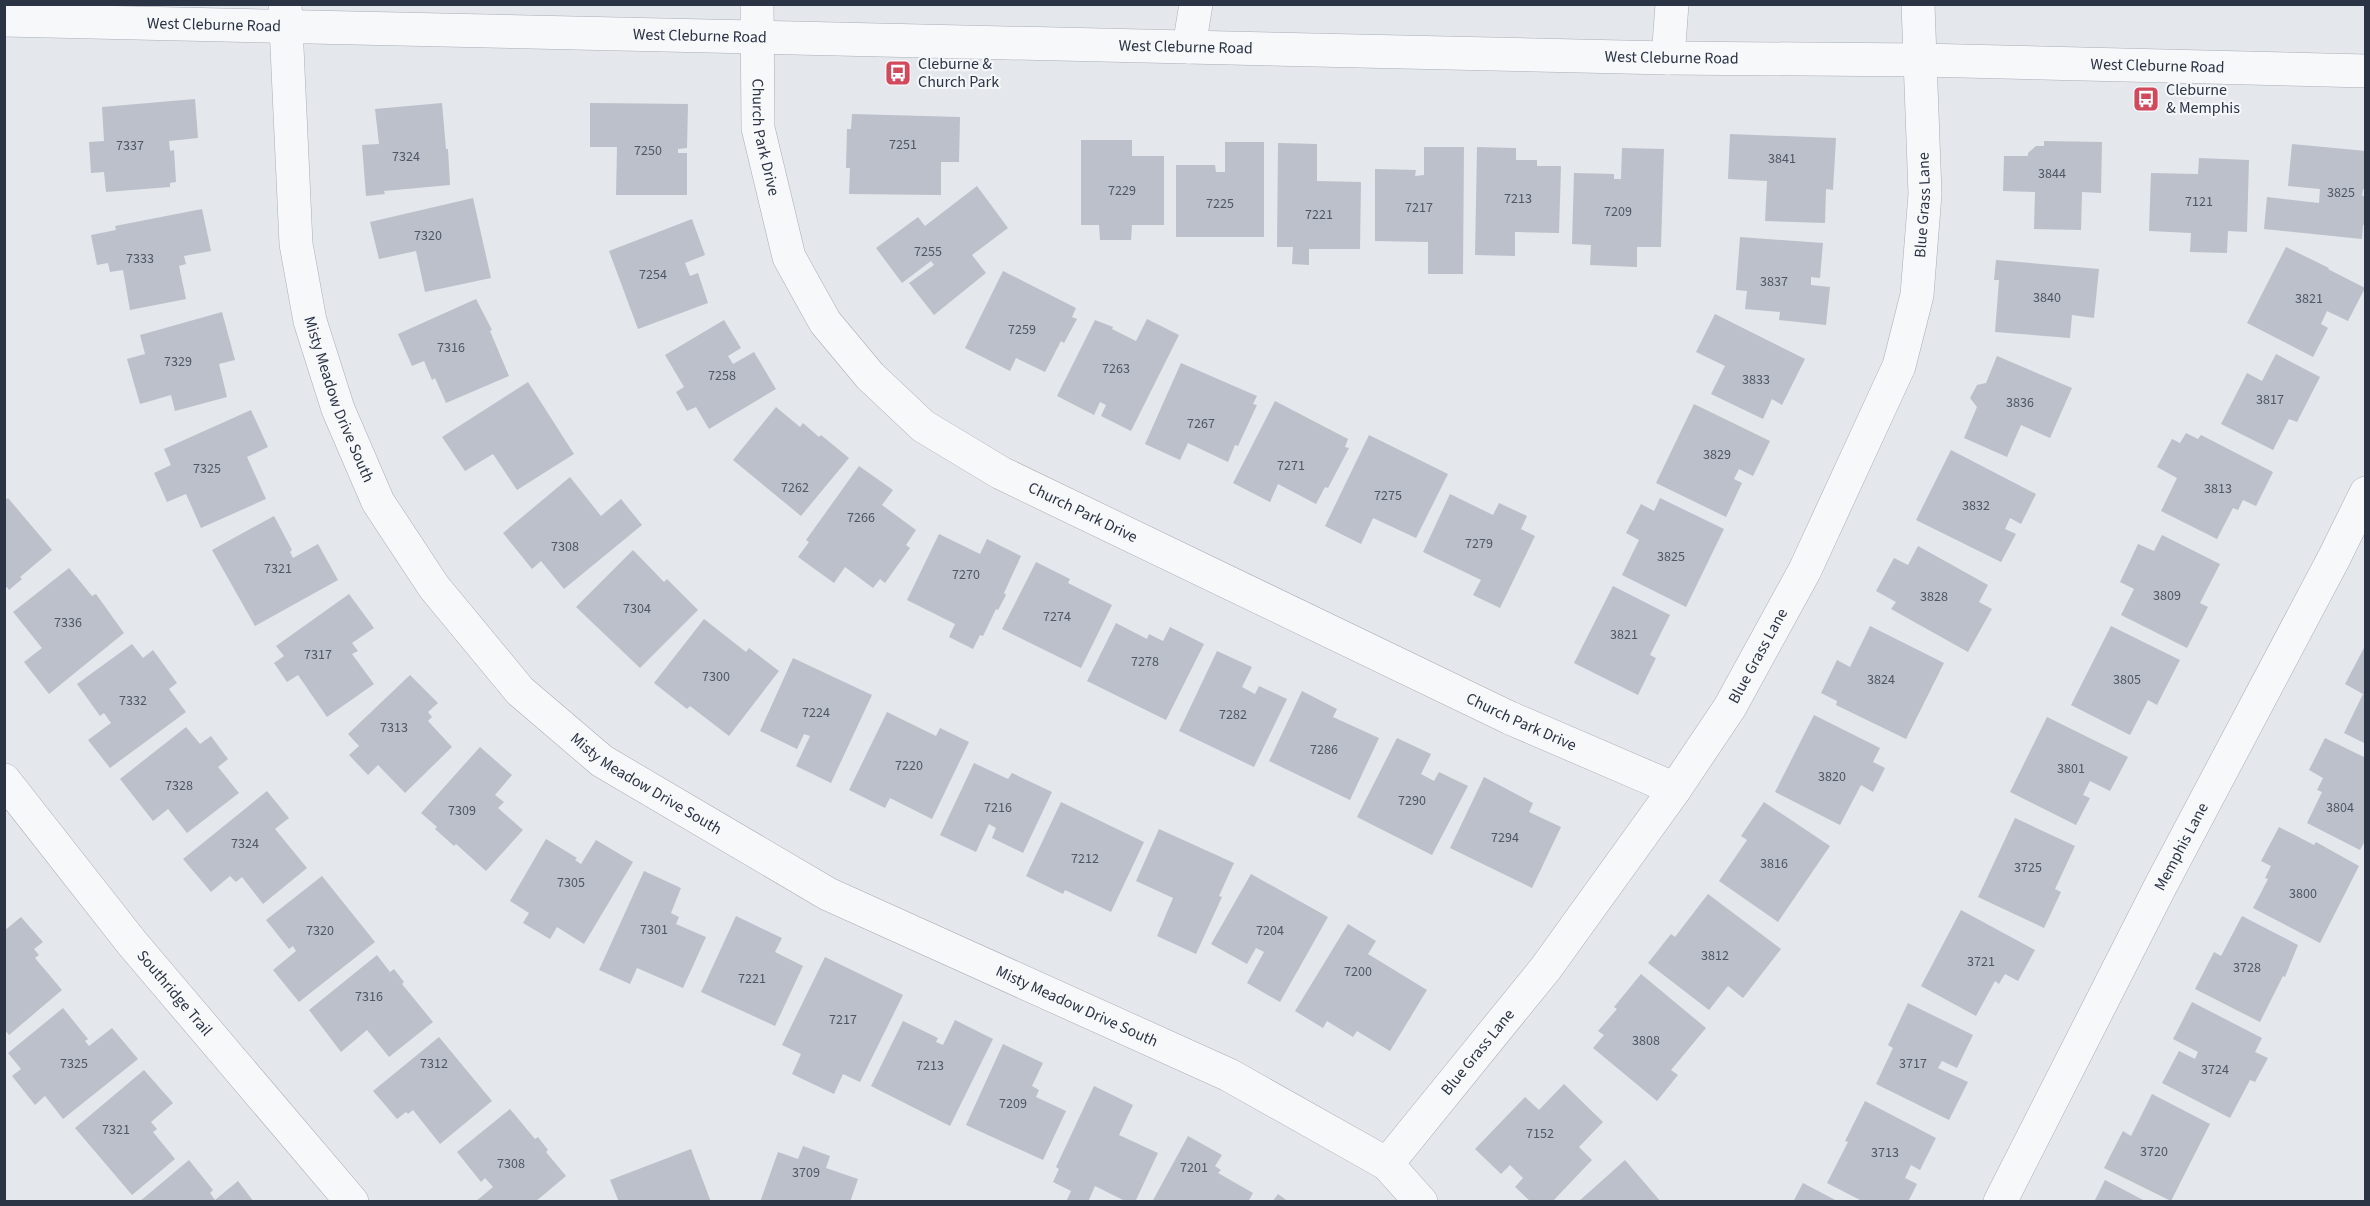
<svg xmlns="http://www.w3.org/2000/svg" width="2370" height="1206" font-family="'Source Sans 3',sans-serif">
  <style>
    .building { fill: #bbc0ca }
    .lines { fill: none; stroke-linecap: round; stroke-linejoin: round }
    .minor-casing { stroke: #a9aeb7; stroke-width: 34 }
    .minor { stroke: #f7f8fa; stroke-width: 33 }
    .labels { text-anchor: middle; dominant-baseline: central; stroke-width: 4.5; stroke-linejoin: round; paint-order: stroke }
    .number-label { font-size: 14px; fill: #4f5766 }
    .street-label { font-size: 16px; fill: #2b3445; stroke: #f4f6f9 }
    .poi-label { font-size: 16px; fill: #2b3445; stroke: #f4f6f9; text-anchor: start }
  </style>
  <rect width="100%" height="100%" fill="#e4e7ec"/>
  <path class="building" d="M195 99 198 138 169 141 170 151 174 150 176 182 170 183V187L106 192 104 172 91 173 89 142 104 141 102 107Z
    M442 103 446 149H448L450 185 384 191 385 194 366 196 362 145 379 144 375 109Z
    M590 103 688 104 687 148 678 149V153H687V195H616L617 147H590Z
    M852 114 960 117 959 162H941V195L849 194 850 168H846L847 129H851Z
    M1730 134 1836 138 1833 190 1826 189 1825 223 1765 221 1767 181 1728 179Z
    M1081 140H1132V156H1164V225H1132L1131 240H1100L1099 225H1081Z
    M2044 141 2102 142 2101 193 2082 192 2081 230 2034 229 2035 192 2003 191 2004 156H2028V153L2036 146H2044Z
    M1225 142H1264V237H1176V165H1215L1216 172H1225Z
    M1278 143 1317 144V181L1361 182 1360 249H1309V265L1292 264 1293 247H1277Z
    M2292 144 2366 151V190L2363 189 2362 196H2366V225H2363L2362 239 2264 229 2267 197 2319 203 2320 189 2288 186Z
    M1424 147H1464L1463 274H1428V242L1375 241V169L1416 170 1415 176 1424 175Z
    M1477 147 1516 148V160H1537V166H1561L1559 233 1515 232V256L1475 255Z
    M1622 148 1664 149 1661 247H1637V267L1590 265 1591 245 1572 244 1574 173 1614 174V179H1621Z
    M2199 158 2249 160 2247 232 2228 231 2227 253 2190 252 2191 233 2149 231 2151 173 2198 174Z
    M977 186 1008 228 972 255 986 273 934 315 909 283 934 265 931 261 902 283 876 248 918 217 925 226Z
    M473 198 491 278 425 292 416 251 379 259 370 222Z
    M202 209 211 251 184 256 186 264 179 266 186 299 130 310 123 270 110 272 108 263 97 265 91 235 116 230 115 226Z
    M692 219 705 255 685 263 690 276 698 273 708 303 638 329 609 251Z
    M1740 237 1823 243 1820 278 1811 277V285L1830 287 1826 325 1779 320 1780 312 1745 309 1747 291 1736 290Z
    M2286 247 2329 268 2328 269 2365 288 2348 321 2327 311 2321 324 2328 328 2313 357 2247 323Z
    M1996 260 2099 269 2094 318 2072 315 2070 338 1995 332 1999 280H1994Z
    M1003 271 1076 308 1072 317 1077 319 1064 343 1061 341 1045 372 1016 358 1010 371 965 348Z
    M476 299 492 330 490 331 509 376 446 403 435 378 432 380 424 361 412 366 398 334Z
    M222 312 235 360 219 364 227 397 175 411 171 395 140 404 127 359 145 354 140 335Z
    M1715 314 1805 359 1782 405 1772 399 1763 419 1711 394 1725 366 1696 352Z
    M1147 319 1179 335 1131 431 1101 416 1106 405 1100 402 1094 415 1057 396 1095 320 1113 327 1112 329 1136 341Z
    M724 320 741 348 728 356 733 364 754 352 776 389 709 429 696 407 687 411 676 392 684 387 665 355Z
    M2276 354 2320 377 2297 422 2289 419 2273 450 2221 424 2247 373 2262 381Z
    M1997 356 2072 388 2050 438 2021 425 2007 457 1964 438 1977 407 1970 398 1977 385 1986 383Z
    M1181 363 1257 396 1253 404 1257 405 1238 446 1235 445 1228 462 1188 443 1180 460 1145 444Z
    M528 382 574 454 517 490 493 454 465 471 442 437Z
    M1275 401 1348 439 1345 447 1349 448 1328 488 1325 487 1316 504 1278 484 1270 502 1233 483Z
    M1694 404 1770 441 1753 476 1739 469 1734 479 1742 483 1726 517 1656 483Z
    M776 407 800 427 803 423 819 437 821 435 849 458 801 516 733 460Z
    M251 410 268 447 247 457 266 499 201 528 186 494 167 502 154 473 171 465 164 449Z
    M2186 433 2198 439 2201 435 2273 472 2256 506 2243 500 2238 510 2233 508 2217 539 2161 511 2177 478 2157 467 2172 439 2180 443Z
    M1369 435 1448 474 1416 538 1373 518 1361 544 1325 526Z
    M1951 450 2036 494 2021 524 2010 518 2005 529 2016 534 2001 562 1916 520Z
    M859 466 893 490 882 505 916 530 906 545 910 548 885 583 880 579 873 588 845 567 834 583 798 557 809 542 806 540Z
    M570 477 601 516 621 499 642 525 564 589 541 561 532 569 503 533Z
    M1450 494 1493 515 1499 503 1527 516 1521 529 1535 536 1500 608 1473 595 1481 580 1423 552Z
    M8 498 52 550 20 577 22 579 9 590 7 587 4 589V501Z
    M1660 498 1724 529 1686 607 1622 575 1639 540 1626 533 1641 504 1654 511Z
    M274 516 292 550 290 552 293 558 318 544 338 580 255 626 212 550Z
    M939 534 980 554 987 539 1021 556 1004 593 1006 595 998 610 996 609 983 636 980 635 973 649 949 637 955 624 907 600Z
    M2162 535 2220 564 2200 603 2208 607 2187 648 2121 615 2134 589 2120 582 2138 544 2154 551Z
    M1918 546 1988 585 1979 602 1992 609 1968 652 1891 609 1896 602 1876 591 1894 558 1908 565Z
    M633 550 664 582 667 579 698 610 640 668 576 607Z
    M1036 562 1070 579 1068 583 1112 605 1081 668 1002 629Z
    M69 568 92 596 96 594 124 633 49 694 24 662 42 648 13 612Z
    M1613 586 1670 615 1650 655 1656 658 1638 695 1574 663Z
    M349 594 374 628 352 643 358 651 352 654 374 684 327 717 298 675 287 682 274 663 284 656 276 646Z
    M704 619 746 652 749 648 779 671 729 736 690 706 687 709 654 683Z
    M1116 623 1147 639 1149 634 1163 641 1170 627 1204 644 1166 720 1087 681Z
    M1870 626 1944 663 1906 739 1836 705 1837 701 1821 693 1837 660 1850 667Z
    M2111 626 2180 660 2157 705 2148 700 2130 735 2071 705Z
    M132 644 143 658 153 650 177 683 169 689 186 712 110 768 88 740 111 723 104 713 100 716 77 684Z
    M2366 644V744L2344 733 2363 694 2345 684Z
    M1217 651 1252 667 1242 687 1255 694 1259 686 1287 699 1254 767 1179 731Z
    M793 658 872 695 831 783 796 766 810 736 804 734 797 749 760 731Z
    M410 675 438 703 428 712 432 717 428 721 452 747 405 793 378 765 368 775 349 755 359 746 348 734Z
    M1302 691 1337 709 1333 717 1379 738 1350 800 1269 761Z
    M887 712 936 736 940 728 969 742 932 819 890 798 885 808 849 790Z
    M1814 715 1880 748 1873 762 1885 768 1873 792 1861 785 1840 825 1775 792Z
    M2047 717 2128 757 2110 791 2090 781 2083 795 2090 798 2076 825 2010 792Z
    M186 727 200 744 211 736 228 759 218 767 239 793 187 833 168 809 153 821 120 779Z
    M1397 738 1431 754 1421 774 1434 781 1439 772 1468 786 1432 855 1357 817Z
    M2325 738 2366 758V839L2360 850 2307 823 2322 792 2317 790 2323 778 2309 770Z
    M480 747 512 775 495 795 504 802 498 808 523 830 486 871 456 844 454 846 435 829 437 827 421 813Z
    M974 763 1008 779 1012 773 1052 792 1023 853 992 838 996 828 989 824 976 852 940 835Z
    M1484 777 1533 803 1529 812 1561 827 1532 888 1450 848Z
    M267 791 289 818 275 829 307 868 263 904 242 877 236 882 230 876 211 892 183 859Z
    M1061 802 1144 842 1111 912 1065 890 1063 894 1026 876Z
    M1764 802 1830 846 1778 922 1719 881 1747 840 1741 836Z
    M2015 818 2075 846 2055 889 2061 892 2044 928 1978 897Z
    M2279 827 2314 845 2316 842 2359 866 2320 943 2253 908 2268 879 2265 878 2271 866 2261 861Z
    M1159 829 1234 863 1219 896 1222 897 1196 954 1157 936 1173 898 1136 881Z
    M546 839 577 858 575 860 581 864 596 840 633 862 584 944 557 927 550 939 523 923 529 913 510 901Z
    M644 871 681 888 671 913 679 917 676 924 706 937 683 988 637 968 630 984 599 970Z
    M1251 874 1328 917 1280 1002 1247 983 1264 952 1256 948 1247 964 1211 944Z
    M322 876 375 942 299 1002 273 970 296 951 293 946 289 949 266 920Z
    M1708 894 1781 949 1743 998 1728 986 1709 1010 1648 963 1671 934 1675 937Z
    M1961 910 2035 950 2018 981 2005 974 1999 984 1995 981 1976 1016 1921 986Z
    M736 916 782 938 775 952 803 966 775 1026 701 992Z
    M2242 916 2298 945 2285 977 2283 976 2260 1022 2195 989 2214 952 2221 956Z
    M21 917 43 942 34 949 39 955 35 958 62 990 9 1035 4 1029V931Z
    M1348 924 1376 941 1368 954 1427 990 1390 1051 1357 1031 1353 1037 1327 1021 1323 1028 1295 1011Z
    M377 955 390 972 394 969 404 982 402 984 433 1022 389 1057 367 1030 341 1052 309 1010Z
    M825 957 903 995 860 1082 843 1074 834 1094 792 1074 801 1054 782 1045Z
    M1641 974 1706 1028 1671 1070 1678 1075 1657 1101 1593 1048 1604 1035 1598 1031 1617 1009 1614 1007Z
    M2192 1002 2262 1038 2255 1052 2268 1058 2255 1082 2250 1080 2230 1118 2162 1083 2179 1051 2195 1059 2198 1052 2173 1039Z
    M1908 1003 1973 1035 1957 1068 1942 1061 1938 1068 1968 1082 1949 1120 1876 1084 1893 1048 1888 1045Z
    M63 1008 88 1039 85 1041 89 1046 112 1028 138 1059 63 1119 45 1096 35 1105 12 1076 21 1069 8 1053Z
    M955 1020 993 1039 950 1126 871 1086 903 1021 938 1038 936 1042 943 1045Z
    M439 1037 492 1101 440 1144 413 1110 408 1114 406 1112 397 1119 373 1091Z
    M1003 1044 1043 1063 1032 1086 1039 1090 1036 1097 1066 1111 1043 1160 966 1125Z
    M144 1070 173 1103 151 1122 157 1129 153 1132 175 1159 132 1195 75 1128Z
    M1564 1084 1603 1122 1579 1147 1592 1160 1552 1202H1531L1515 1187 1523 1178 1510 1165 1501 1174 1475 1149 1525 1097 1539 1110Z
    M1094 1086 1133 1105 1119 1135 1158 1153 1135 1202H1127L1095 1186 1088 1202H1066L1071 1191 1053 1182 1059 1169 1056 1167Z
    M2152 1094 2210 1124 2171 1201 2104 1168 2123 1131 2131 1136Z
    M1865 1101 1936 1138 1920 1170 1911 1165 1905 1178 1917 1184 1908 1202H1864L1827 1183 1848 1142 1845 1141Z
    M510 1109 535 1139 538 1137 548 1150 546 1152 566 1176 535 1202H475L493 1187 485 1178 481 1182 457 1152Z
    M1188 1136 1222 1155 1215 1166 1221 1170 1218 1173 1253 1193 1248 1202H1152Z
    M803 1146 830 1156 826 1168 858 1179 850 1202H760L778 1152 798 1159Z
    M691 1149 711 1202H619L610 1180Z
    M189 1160 213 1190 210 1193 215 1200 238 1181 254 1202H139Z
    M1625 1160 1661 1202H1578Z
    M2105 1180 2147 1202H2094Z
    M1803 1183 1839 1202H1793Z
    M1278 1194 1289 1202H1272Z"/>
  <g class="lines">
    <defs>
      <g id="minor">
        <path id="s1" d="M285 4 296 244 310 321 338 409 378 502 434 587 520 691 602 761 828 894 1229 1075 1387 1164 1421 1202"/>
        <path id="s2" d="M757 4 758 128 789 257 825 322 870 376 923 426 1001 473 1510 718 1675 789"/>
        <path id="s3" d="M4 20 1668 58 1921 60 2366 71"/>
        <path d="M1189 47 1196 4"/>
        <path d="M1668 58 1672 4"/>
        <path id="s4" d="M4 780 132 943 352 1202"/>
        <path id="s5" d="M1387 1164 1546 968 1675 789 1730 707 1805 570 1899 366 1917 295 1925 194 1918 4"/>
        <path id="s6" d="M2000 1202 2161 885 2334 558 2366 493"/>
      </g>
    </defs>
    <use href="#minor" class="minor-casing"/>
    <use href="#minor" class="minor"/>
  </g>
  <defs>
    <symbol id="bus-square" viewBox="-11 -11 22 22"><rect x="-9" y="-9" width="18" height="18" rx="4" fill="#d1495b" stroke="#f4f6f9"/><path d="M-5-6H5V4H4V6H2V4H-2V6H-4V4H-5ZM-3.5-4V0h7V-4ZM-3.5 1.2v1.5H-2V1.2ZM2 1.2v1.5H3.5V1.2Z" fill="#fff"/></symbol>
  </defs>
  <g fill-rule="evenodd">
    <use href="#bus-square" x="883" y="58" width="30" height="30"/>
    <use href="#bus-square" x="2131" y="84" width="30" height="30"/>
  </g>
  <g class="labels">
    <g class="number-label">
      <text x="903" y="145">7251</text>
      <text x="130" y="146">7337</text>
      <text x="648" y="151">7250</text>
      <text x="406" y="157">7324</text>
      <text x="1782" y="159">3841</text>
      <text x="2052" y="174">3844</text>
      <text x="1122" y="191">7229</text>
      <text x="2341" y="193">3825</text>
      <text x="1518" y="199">7213</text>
      <text x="2199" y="202">7121</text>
      <text x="1220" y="204">7225</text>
      <text x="1419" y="208">7217</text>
      <text x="1618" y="212">7209</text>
      <text x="1319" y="215">7221</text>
      <text x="428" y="236">7320</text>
      <text x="928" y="252">7255</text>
      <text x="140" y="259">7333</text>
      <text x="653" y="275">7254</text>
      <text x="1774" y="282">3837</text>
      <text x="2047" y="298">3840</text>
      <text x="2309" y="299">3821</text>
      <text x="1022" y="330">7259</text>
      <text x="451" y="348">7316</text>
      <text x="178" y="362">7329</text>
      <text x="1116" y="369">7263</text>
      <text x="722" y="376">7258</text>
      <text x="1756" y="380">3833</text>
      <text x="2270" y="400">3817</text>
      <text x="2020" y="403">3836</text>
      <text x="1201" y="424">7267</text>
      <text x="1717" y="455">3829</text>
      <text x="1291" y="466">7271</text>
      <text x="207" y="469">7325</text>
      <text x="795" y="488">7262</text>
      <text x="2218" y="489">3813</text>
      <text x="1388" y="496">7275</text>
      <text x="1976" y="506">3832</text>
      <text x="861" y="518">7266</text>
      <text x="1479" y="544">7279</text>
      <text x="565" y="547">7308</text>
      <text x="1671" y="557">3825</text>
      <text x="278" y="569">7321</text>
      <text x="966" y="575">7270</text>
      <text x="2167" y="596">3809</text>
      <text x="1934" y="597">3828</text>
      <text x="637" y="609">7304</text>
      <text x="1057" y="617">7274</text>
      <text x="68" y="623">7336</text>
      <text x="1624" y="635">3821</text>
      <text x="318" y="655">7317</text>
      <text x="1145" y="662">7278</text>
      <text x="716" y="677">7300</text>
      <text x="1881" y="680">3824</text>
      <text x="2127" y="680">3805</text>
      <text x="133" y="701">7332</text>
      <text x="816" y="713">7224</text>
      <text x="1233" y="715">7282</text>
      <text x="394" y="728">7313</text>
      <text x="1324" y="750">7286</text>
      <text x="909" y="766">7220</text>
      <text x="2071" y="769">3801</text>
      <text x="1832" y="777">3820</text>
      <text x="179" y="786">7328</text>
      <text x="1412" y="801">7290</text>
      <text x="998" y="808">7216</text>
      <text x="2340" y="808">3804</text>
      <text x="462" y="811">7309</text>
      <text x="1505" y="838">7294</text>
      <text x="245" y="844">7324</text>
      <text x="1085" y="859">7212</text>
      <text x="1774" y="864">3816</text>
      <text x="2028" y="868">3725</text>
      <text x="571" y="883">7305</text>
      <text x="2303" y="894">3800</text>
      <text x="654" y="930">7301</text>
      <text x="320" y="931">7320</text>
      <text x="1270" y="931">7204</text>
      <text x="1715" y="956">3812</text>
      <text x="1981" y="962">3721</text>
      <text x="2247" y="968">3728</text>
      <text x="1358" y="972">7200</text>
      <text x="752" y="979">7221</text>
      <text x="369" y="997">7316</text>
      <text x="843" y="1020">7217</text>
      <text x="1646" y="1041">3808</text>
      <text x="74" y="1064">7325</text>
      <text x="434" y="1064">7312</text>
      <text x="1913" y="1064">3717</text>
      <text x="930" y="1066">7213</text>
      <text x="2215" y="1070">3724</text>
      <text x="1013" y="1104">7209</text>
      <text x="116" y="1130">7321</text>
      <text x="1540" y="1134">7152</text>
      <text x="2154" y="1152">3720</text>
      <text x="1885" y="1153">3713</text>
      <text x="511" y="1164">7308</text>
      <text x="1194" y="1168">7201</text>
      <text x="806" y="1173">3709</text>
    </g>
    <g class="street-label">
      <text stroke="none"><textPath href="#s3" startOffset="210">West Cleburne Road</textPath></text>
      <text stroke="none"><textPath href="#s3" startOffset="696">West Cleburne Road</textPath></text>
      <text stroke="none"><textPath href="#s3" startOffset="1182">West Cleburne Road</textPath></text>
      <text stroke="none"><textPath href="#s3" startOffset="1668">West Cleburne Road</textPath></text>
      <text stroke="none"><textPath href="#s3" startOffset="2154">West Cleburne Road</textPath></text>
      <text stroke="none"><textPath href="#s2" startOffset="134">Church Park Drive</textPath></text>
      <text stroke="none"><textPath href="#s5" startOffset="1116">Blue Grass Lane</textPath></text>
      <text stroke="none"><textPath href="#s1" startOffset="402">Misty Meadow Drive South</textPath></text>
      <text stroke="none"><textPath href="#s2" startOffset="656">Church Park Drive</textPath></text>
      <text stroke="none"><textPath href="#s5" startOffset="630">Blue Grass Lane</textPath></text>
      <text stroke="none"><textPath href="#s2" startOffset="1142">Church Park Drive</textPath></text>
      <text stroke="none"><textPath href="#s1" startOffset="906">Misty Meadow Drive South</textPath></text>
      <text stroke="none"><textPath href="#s6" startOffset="399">Memphis Lane</textPath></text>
      <text stroke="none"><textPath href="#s4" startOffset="273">Southridge Trail</textPath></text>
      <text stroke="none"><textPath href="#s1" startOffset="1392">Misty Meadow Drive South</textPath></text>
      <text stroke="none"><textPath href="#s5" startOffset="144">Blue Grass Lane</textPath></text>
    </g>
    <g class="poi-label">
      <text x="918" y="64">Cleburne &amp;<tspan x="918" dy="18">Church Park</tspan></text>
      <text x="2166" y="90">Cleburne<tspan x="2166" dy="18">&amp; Memphis</tspan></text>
    </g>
  </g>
  <rect width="2370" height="1206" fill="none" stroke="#2b3445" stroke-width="12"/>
</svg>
